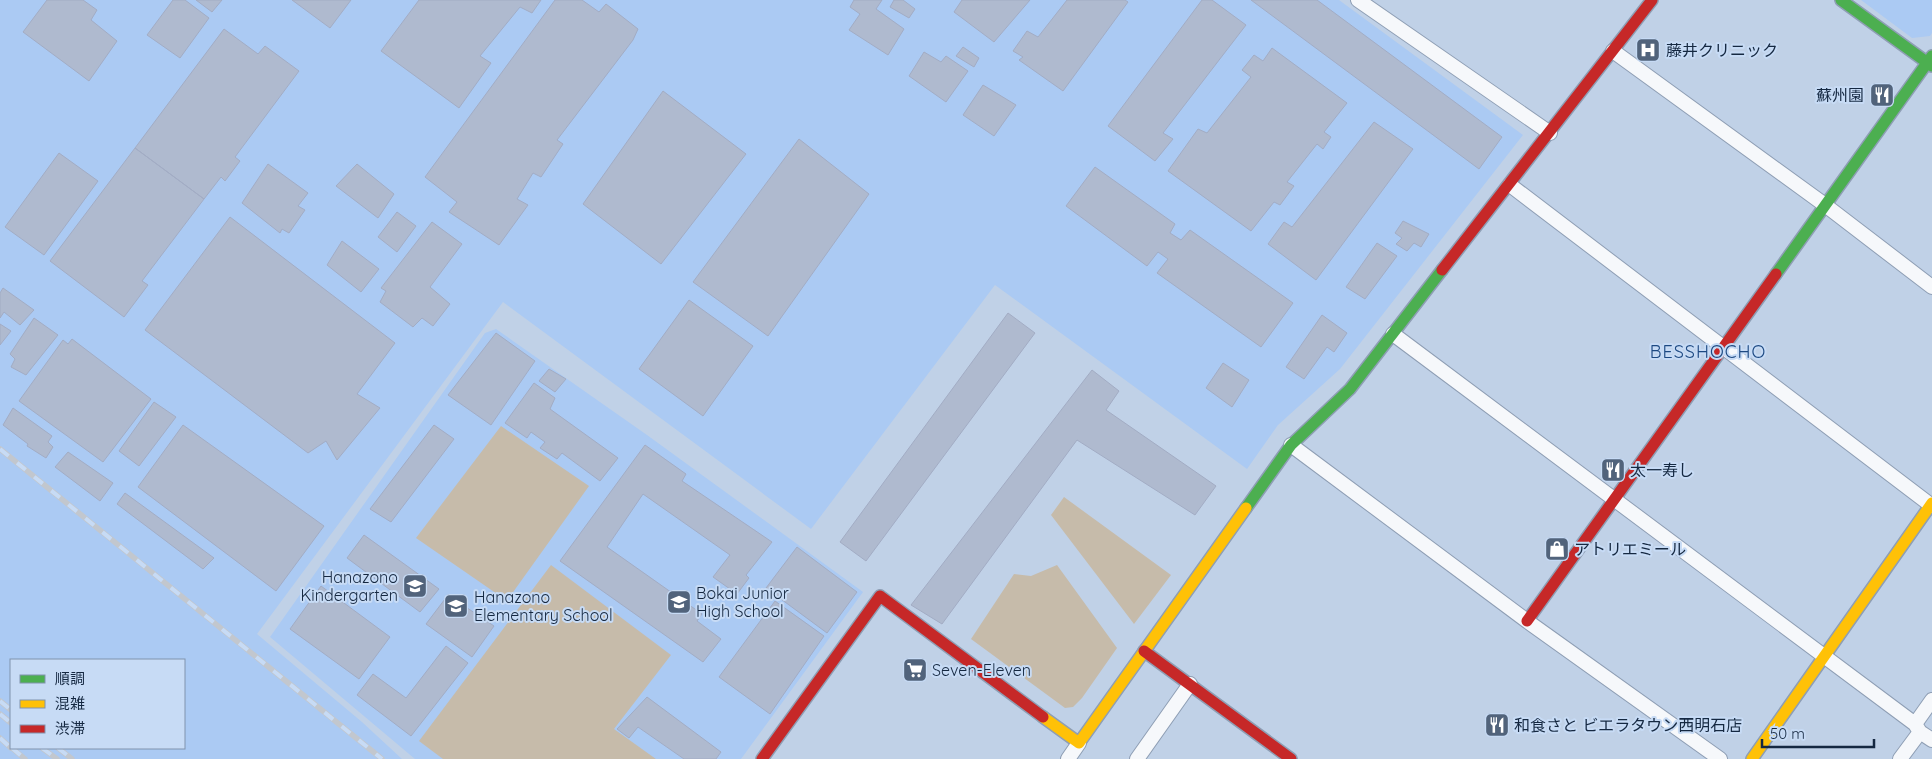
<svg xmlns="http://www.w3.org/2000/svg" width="1932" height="759" font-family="Quicksand,'Noto Sans JP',sans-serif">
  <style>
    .built { fill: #abcaf3; fill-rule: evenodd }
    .green { fill: #c6bbaa }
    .building { fill: #afbacf; stroke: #a2acc4 }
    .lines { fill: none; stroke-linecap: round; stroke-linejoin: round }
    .street-casing { stroke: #8e9eb4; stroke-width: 16 }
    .fast-casing { stroke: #8e9eb4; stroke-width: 14 }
    .slow-casing { stroke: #8e9eb4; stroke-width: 14 }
    .jam-casing { stroke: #8e9eb4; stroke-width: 14 }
    .street { stroke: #f6f8fb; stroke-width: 14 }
    .fast { stroke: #4caf50; stroke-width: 11 }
    .slow { stroke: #ffc107; stroke-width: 11 }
    .jam { stroke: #c62828; stroke-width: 11 }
    .rail-casing { stroke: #c2c7ce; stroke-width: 5.5 }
    .rail { stroke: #c7dbf5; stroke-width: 4; stroke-dasharray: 11; stroke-linecap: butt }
    .labels { text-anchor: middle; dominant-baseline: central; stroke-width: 4; stroke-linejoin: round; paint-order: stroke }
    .poi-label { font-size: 16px; fill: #152841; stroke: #c7dbf5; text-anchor: start }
    .neighbourhood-label { font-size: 18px; letter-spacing: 1px; fill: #1d4982; stroke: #c7dbf5 }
  </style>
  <rect width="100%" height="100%" fill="#c0d1e7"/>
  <path class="built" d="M0 0H1339L1523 135 1340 369 1278 425 1247 469 995 285 811 529 503 302 257 634 362 722 402 759H0ZM11 660H184V748H11Z
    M1861 0H1932V33L1930 36 1912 38Z
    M496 329 647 435 863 592 741 759H415L270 637 485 333Z"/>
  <path class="green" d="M501 426 589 486 511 595 500 596 416 538Z
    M1064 497 1171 575 1134 624 1051 515Z
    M551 565 671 655 614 729 656 759H443L419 741Z
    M1057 565 1117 648 1082 698 1073 707 1065 708 971 639 1014 574 1031 576Z"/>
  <path class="building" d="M47 0H83L97 10 91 20 117 41 89 81 23 32Z
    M173 0H185L209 18 180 58 147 35Z
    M196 0H222L212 12Z
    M292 0H351L330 28Z
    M419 0H541L532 13 520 7 480 56 491 63 459 108 381 51Z
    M555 0H582L599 12 606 4 638 29 633 40 557 140 563 144 541 177 533 173 517 199 528 205 499 245 449 212 457 202 425 177Z
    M854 0H882L876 9 904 29 888 55 849 30 860 14 850 7Z
    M894 0H903L915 9 909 18 890 7Z
    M962 0H1030L994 42 954 12Z
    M1067 0H1125L1128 2 1063 91 1019 60 1023 57 1013 51 1027 31 1038 37Z
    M1202 0H1212L1246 25 1163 133 1173 139 1155 161 1108 126Z
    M1251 0H1317L1502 137 1479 169Z
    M224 29 258 54 265 46 299 71 235 157 240 161 225 181 221 177 204 199 135 148Z
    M963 47 979 58 974 67 956 56Z
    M1272 48 1347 103 1324 132 1331 137 1323 149 1317 144 1287 182 1294 186 1280 205 1274 202 1251 231 1168 171 1198 129 1207 133 1251 77 1242 70 1254 55 1263 61Z
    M924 52 941 62 946 56 968 71 946 102 909 76Z
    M983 85 1016 105 994 136 963 115Z
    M663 91 746 154 661 264 583 204Z
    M1374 122 1413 149 1316 280 1268 244 1284 222 1292 227Z
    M799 139 869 194 768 336 693 282Z
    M135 148 204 199 142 281 148 285 124 317 50 261Z
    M59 153 98 181 44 255 5 227Z
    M268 164 308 193 298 206 305 210 289 233 282 229 280 233 242 203Z
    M357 164 394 194 378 218 336 186Z
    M1095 167 1175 224 1170 233 1181 240 1190 230 1293 303 1261 347 1157 273 1168 259 1158 252 1147 266 1066 206Z
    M397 212 416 226 397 252 378 237Z
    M230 217 395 343 357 394 380 408 337 460 326 441 308 453 145 330Z
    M1403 221 1429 234 1421 247 1414 243 1407 251 1396 244 1402 238 1395 233Z
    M432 222 462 244 430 287 450 304 433 326 422 318 413 327 380 302 386 291 381 288Z
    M342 241 379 269 361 292 327 265Z
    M1377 243 1397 256 1365 299 1346 287Z
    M3 288 34 310 20 325 4 312 0 318V293Z
    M689 300 753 346 703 416 639 369Z
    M1008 313 1035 333 866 561 840 542Z
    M1322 315 1347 333 1334 352 1327 347 1304 379 1286 367Z
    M34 318 58 335 26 375 11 367 15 359 10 354Z
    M0 324 11 331 0 345Z
    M496 333 535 361 491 425 448 395Z
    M72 339 151 399 103 462 19 401 63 340 68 344Z
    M1223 363 1249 380 1232 407 1206 388Z
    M549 369 566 379 555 392 539 381Z
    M1092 370 1119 391 1106 410 1216 486 1195 515 1077 440 942 624 911 605Z
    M534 383 555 398 550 409 618 458 600 481 562 453 557 459 540 448 545 442 531 432 527 438 505 423Z
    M154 402 176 417 139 466 119 451Z
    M13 408 52 436 48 442 53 447 46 458 27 446 28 444 3 425Z
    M183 425 324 526 276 591 138 487Z
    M434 425 454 439 391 522 370 509Z
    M645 445 686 474 682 481 772 542 746 575 749 578 737 594 713 577 730 555 643 494 607 547 702 614 697 621 721 639 703 662 560 561Z
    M68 452 113 483 100 501 55 467Z
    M125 493 214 558 203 569 117 504Z
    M364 535 439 589 420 612 347 558Z
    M797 547 857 592 827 633 766 588Z
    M321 586 390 637 359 679 290 629Z
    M448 595 494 626 472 657 426 624Z
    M775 601 824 636 770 714 719 677Z
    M446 646 468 663 411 736 357 695 373 674 406 698Z
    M647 697 721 752 716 759H684L638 727 629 738 617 729Z"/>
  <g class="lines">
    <defs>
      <path id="street" d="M1358 0 1550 133
        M1613 51 1825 205 1932 287
        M1510 185 1932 506
        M1393 334 1915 724 1920 732 1932 740
        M1291 445 1527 621 1720 759
        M1915 724 1932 700
        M1068 759 1079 743
        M1137 759 1190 684
        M1900 759 1920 732"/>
      <path id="fast" d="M1841 0 1932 66
        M1776 274 1932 56
        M1246 508 1291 445 1350 389 1442 270"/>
      <path id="slow" d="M1043 717 1079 743 1246 508
        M1752 759 1932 503"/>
      <path id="jam" d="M1442 270 1652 0
        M1527 621 1776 274
        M1144 651 1291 759
        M762 759 880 596 1043 717"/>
    </defs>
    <use href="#street" class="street-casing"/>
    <use href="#fast" class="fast-casing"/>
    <use href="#slow" class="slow-casing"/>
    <use href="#jam" class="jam-casing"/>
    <use href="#street" class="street"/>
    <use href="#fast" class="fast"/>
    <use href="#slow" class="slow"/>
    <use href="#jam" class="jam"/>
    <defs>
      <path id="rail" d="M0 449 382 759
        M0 701 11 710
        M0 714 11 723
        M0 738 11 748
        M12 748 25 759
        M42 748 57 759
        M58 748 72 759"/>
    </defs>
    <use href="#rail" class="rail-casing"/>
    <use href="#rail" class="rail"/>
  </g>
  <defs>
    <symbol id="hospital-square" viewBox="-11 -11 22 22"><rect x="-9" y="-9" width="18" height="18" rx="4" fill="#51637b" stroke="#c7dbf5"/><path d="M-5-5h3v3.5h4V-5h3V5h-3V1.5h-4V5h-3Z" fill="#fff"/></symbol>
    <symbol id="restaurant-square" viewBox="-11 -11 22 22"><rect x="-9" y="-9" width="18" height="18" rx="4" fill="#51637b" stroke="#c7dbf5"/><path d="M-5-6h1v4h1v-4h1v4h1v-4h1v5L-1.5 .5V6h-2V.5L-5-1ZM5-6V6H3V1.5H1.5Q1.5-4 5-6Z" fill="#fff"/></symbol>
    <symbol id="shop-square" viewBox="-11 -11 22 22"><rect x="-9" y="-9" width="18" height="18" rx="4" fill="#51637b" stroke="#c7dbf5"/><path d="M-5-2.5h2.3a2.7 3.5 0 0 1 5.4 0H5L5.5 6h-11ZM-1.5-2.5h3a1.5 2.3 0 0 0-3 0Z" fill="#fff"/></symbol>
    <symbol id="school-square" viewBox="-11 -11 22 22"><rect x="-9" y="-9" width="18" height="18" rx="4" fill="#51637b" stroke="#c7dbf5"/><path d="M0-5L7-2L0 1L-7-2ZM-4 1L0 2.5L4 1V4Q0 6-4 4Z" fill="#fff"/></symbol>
    <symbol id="supermarket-square" viewBox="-11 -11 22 22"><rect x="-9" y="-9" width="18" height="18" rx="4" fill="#51637b" stroke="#c7dbf5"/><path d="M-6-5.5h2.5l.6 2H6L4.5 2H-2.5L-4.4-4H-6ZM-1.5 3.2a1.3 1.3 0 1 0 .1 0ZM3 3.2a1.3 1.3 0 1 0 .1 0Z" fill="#fff"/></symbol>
  </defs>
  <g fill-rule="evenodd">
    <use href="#hospital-square" x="1634" y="36" width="28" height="28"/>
    <use href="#restaurant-square" x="1868" y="81" width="28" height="28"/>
    <use href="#restaurant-square" x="1599" y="456" width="28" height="28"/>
    <use href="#shop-square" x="1543" y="535" width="28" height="28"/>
    <use href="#school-square" x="401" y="572" width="28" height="28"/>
    <use href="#school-square" x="665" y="588" width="28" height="28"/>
    <use href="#school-square" x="442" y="592" width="28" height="28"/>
    <use href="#supermarket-square" x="901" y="656" width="28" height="28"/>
    <use href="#restaurant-square" x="1483" y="711" width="28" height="28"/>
  </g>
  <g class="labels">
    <g class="poi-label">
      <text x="1666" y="50">藤井クリニック</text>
      <text x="1864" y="95" text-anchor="end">蘇州園</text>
      <text x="1630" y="470">太一寿し</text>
      <text x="1574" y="549">アトリエミール</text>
      <text x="398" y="577" text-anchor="end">Hanazono<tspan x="398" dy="18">Kindergarten</tspan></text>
      <text x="696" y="593">Bokai Junior<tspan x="696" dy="18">High School</tspan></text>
      <text x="474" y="597">Hanazono<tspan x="474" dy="18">Elementary School</tspan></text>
      <text x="932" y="670">Seven-Eleven</text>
      <text x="1514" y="725">和食さと ビエラタウン西明石店</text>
    </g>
    <g class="neighbourhood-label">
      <text x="1708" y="351">BESSHOCHO</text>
    </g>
  </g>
  <rect x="10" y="659" width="175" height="90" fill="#c7dbf5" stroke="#8093ad"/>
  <rect x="20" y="675" width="25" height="8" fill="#4caf50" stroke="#8093ad"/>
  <text x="55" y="684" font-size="15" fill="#152841">順調</text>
  <rect x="20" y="700" width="25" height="8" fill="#ffc107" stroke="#8093ad"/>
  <text x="55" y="709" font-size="15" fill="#152841">混雑</text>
  <rect x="20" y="725" width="25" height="8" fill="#c62828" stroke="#8093ad"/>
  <text x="55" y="734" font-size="15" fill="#152841">渋滞</text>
  <path d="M1762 739v8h112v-8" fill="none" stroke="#152841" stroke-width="2.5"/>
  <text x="1770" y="739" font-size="15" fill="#152841" stroke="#c7dbf5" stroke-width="4" paint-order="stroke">50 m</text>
</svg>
